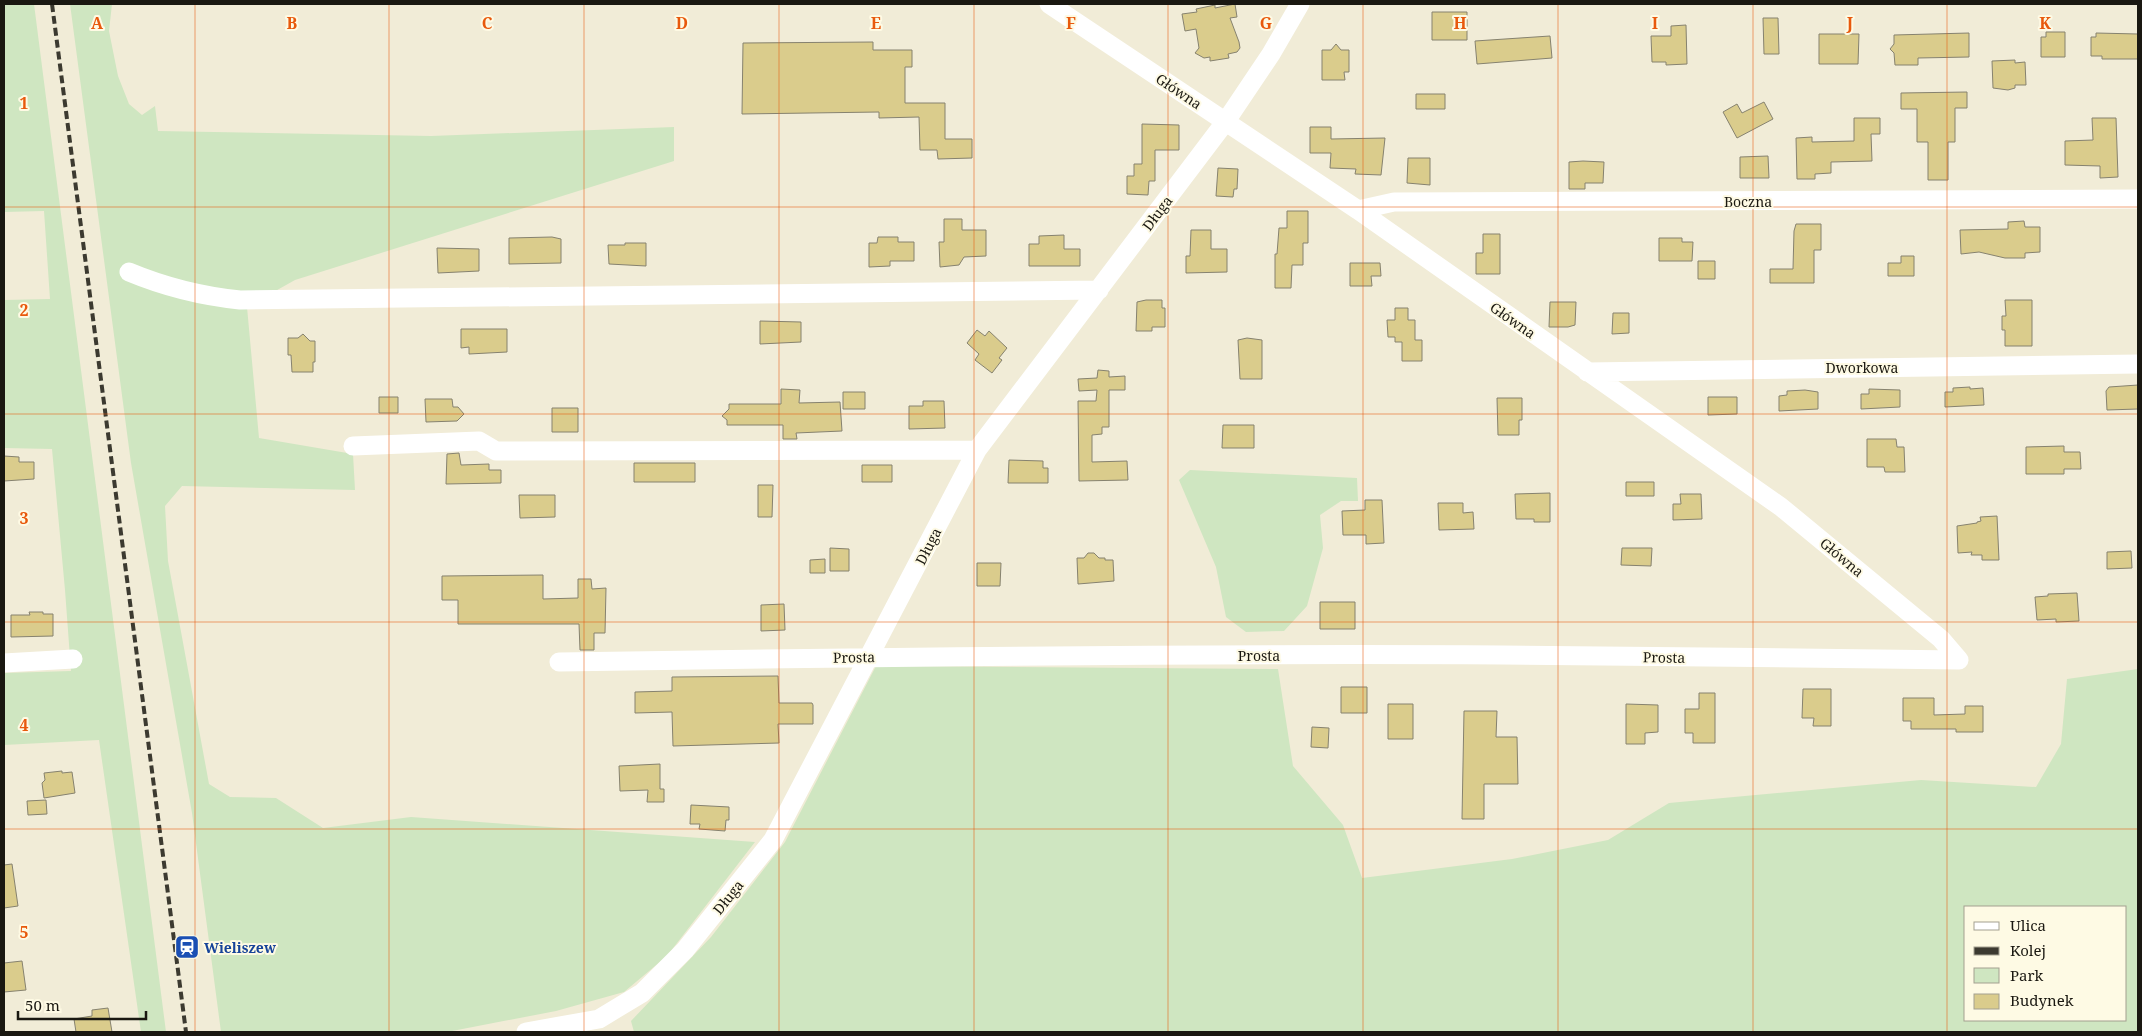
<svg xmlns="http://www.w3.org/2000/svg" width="2142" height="1036" font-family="'Noto Serif',serif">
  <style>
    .green { fill: #cfe6c1; fill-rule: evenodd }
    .building { fill: #dacc8c; stroke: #86826f }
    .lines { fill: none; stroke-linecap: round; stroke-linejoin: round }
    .minor { stroke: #fff; stroke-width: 19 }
    .rail { stroke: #3c3a30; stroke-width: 4; stroke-dasharray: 8 4; stroke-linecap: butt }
    .grid { fill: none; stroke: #e8590c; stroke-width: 1; stroke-opacity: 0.55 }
    .labels { text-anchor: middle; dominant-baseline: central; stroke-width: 4; stroke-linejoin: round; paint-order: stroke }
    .street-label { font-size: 14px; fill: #1a1811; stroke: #fefae4 }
    .transit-label { font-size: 14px; font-weight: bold; fill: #164399; stroke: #fefae4; text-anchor: start }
    .grid-label { font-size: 16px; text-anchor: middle; font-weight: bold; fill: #e8590c; stroke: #fefae4; stroke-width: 4; stroke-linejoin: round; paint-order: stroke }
  </style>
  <rect width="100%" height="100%" fill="#f1ecd7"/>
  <path class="green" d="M4 4H34L166 1032H141L99 740 4 745V673L71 671 65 590 52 449 4 448V300L50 299 44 211 4 212Z
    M70 4H112L109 31 118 76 129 104 142 115 155 106 158 131 431 136 674 127V161L295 280 247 307 259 438 353 454 355 490 182 486 165 506 168 561 209 784 230 797 276 798 323 828 411 817 755 842 667 956 624 992 556 1011 447 1032H221L192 813 131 463Z
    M1190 470 1357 478 1358 501H1341L1320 515 1323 548 1307 606 1284 631 1246 632 1226 617 1216 567 1179 480Z
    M876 666 1278 669 1293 766 1343 825 1362 878 1512 859 1608 840 1669 803 1921 780 2036 787 2061 744 2067 679 2138 669V1032H634L631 1021 711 937 785 842ZM1966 907H2126V1020H1966Z"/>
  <path class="building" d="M1235 4 1237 17 1230 18 1239 42 1240 48 1237 52 1228 54 1229 58 1210 61V57L1204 58 1195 53 1199 48 1196 29 1185 31 1182 14 1197 12 1196 9 1215 5V8Z
    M1432 12H1467V40H1432Z
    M1763 18H1778L1779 54H1764Z
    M1686 25 1687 64 1666 65V62H1652L1651 36H1671V26Z
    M2046 32H2065V57H2041V37H2046Z
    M1969 33V57L1918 58V65H1895L1894 53 1890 49 1894 44V35Z
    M2096 33 2138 34V59H2102V56H2091V37H2096Z
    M1819 34H1859L1858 64H1819Z
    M1550 36 1552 58 1477 64 1475 41Z
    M873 42V50H912V67H905V103H945V139H972V158L938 159 937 150H920L919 117 879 118V112L742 114 743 43Z
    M1336 44 1341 50H1349V72H1344L1345 80H1322V50H1331Z
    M2015 60V63L2025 62 2026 85H2015V88L2008 90 1993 88 1992 61Z
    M1967 92V108H1955V142H1948V180H1928V142H1917V109H1901V93Z
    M1416 94H1445V109H1416Z
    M1764 102 1773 119 1737 138 1723 112 1737 104 1742 113Z
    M1854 118H1880V134H1871L1872 161 1831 162V173L1815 174V179H1797L1796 138 1812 137V142L1854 141Z
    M2092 118H2116L2118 177 2100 178V166L2065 165V141L2093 140Z
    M1142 124 1179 125V150H1155V181H1149L1148 195 1127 194V176H1134V164H1142Z
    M1310 127H1331V139L1385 138 1381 175 1355 174 1356 169 1330 168 1331 153H1310Z
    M1768 156 1769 178H1740V157Z
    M1408 158H1430V185L1407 183Z
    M1583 161 1604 162 1603 183H1585V189H1569V162Z
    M1218 168 1238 169 1237 189H1234L1233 197 1216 196Z
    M1287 211H1308V243H1303V265H1292L1291 288H1275V254H1277L1279 228H1287Z
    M944 219H962V230H986V256L964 257 959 265 940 267 939 242H944Z
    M2024 221 2025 227H2040V252L2025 253V258H2005L1979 252 1961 254 1960 230 2008 229V222Z
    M1796 224H1821V250H1814V283H1770V269H1793L1794 231Z
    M1191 230H1211V249H1227V272L1186 273V256H1190Z
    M1483 234H1500V274H1476V253H1483Z
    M1064 235V249H1080V266H1029V244H1039V236Z
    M552 237 561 239V263L509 264V238Z
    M878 237H898V242H914V261H890V266L869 267V243H877Z
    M1659 238H1682V242H1693L1692 261H1659Z
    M625 243H646V266L609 264 608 245H625Z
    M437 248 479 249V271L438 273Z
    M1901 256H1914V276H1888V263H1901Z
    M1698 261H1715V279H1698Z
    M1350 263H1380L1381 276H1371L1372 286H1350Z
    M1146 300H1162V308H1165V327H1152V331H1136L1137 302Z
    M2005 300H2032V346H2005V330H2002V316H2006Z
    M1550 302H1576L1575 325 1568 327H1549Z
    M1395 308H1408V320H1415V340H1422V361H1402V342H1395V337H1388L1387 320H1395Z
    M1613 313H1629V333L1612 334Z
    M760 321 801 322V342L760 344Z
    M461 329H507V352L469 354V347L461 348Z
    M977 330 985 336 989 331 1007 348 999 358 1002 360 992 373 975 360 979 354 967 343Z
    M303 334 310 341H315V362H313V372H292L291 355H288V338H298Z
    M1247 338 1262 340V379H1240L1238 340Z
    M1098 370 1109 371V377L1125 376V390H1109V427H1102V434L1092 435V462L1127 461 1128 480 1079 481 1078 401H1096L1097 390 1079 391 1078 379 1097 378Z
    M2138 385V409L2107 410 2106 391 2109 387Z
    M1970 387V389L1983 388 1984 405 1945 407V392H1953V388Z
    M781 389 800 390 799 403 840 402 842 431 796 433 797 439H783V425H727V420L722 416 729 409V404H781Z
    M1869 389 1900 390V407L1861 409V394H1869Z
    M1805 390 1818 392V409L1779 411V396L1787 395V391Z
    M843 392H865V409H843Z
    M379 397H398V413H379Z
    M1708 397H1737V414L1708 415Z
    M1497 398H1522V420H1519V435H1498Z
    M425 399H452L453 407H458L464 414 457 421 426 422Z
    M923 401H944L945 428 909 429V406H923Z
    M552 408H578V432H552Z
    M1223 425H1254V448H1222Z
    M1867 439H1896L1897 447H1904L1905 472H1885L1884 467H1867Z
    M2064 446V452H2080L2081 469H2064V474H2026V447Z
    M459 453 461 465 489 464V470H501V483L446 484 447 454Z
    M4 456 19 457V462H34V479L4 481Z
    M1009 460 1043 461V468H1048V483H1008Z
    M634 463H695V482H634Z
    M862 465H892V482H862Z
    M1626 482H1654V496H1626Z
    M758 485H773L772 517H758Z
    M1550 493V522H1534V519H1516L1515 494Z
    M1680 494H1701L1702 519 1673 520V504H1681Z
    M519 495H555V517L520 518Z
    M1365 500H1382L1384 543 1366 544V535H1343L1342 511 1365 510Z
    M1438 503H1463V513L1473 512 1474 529 1439 530Z
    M1997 516 1999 560H1982V555H1971L1972 552 1958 553 1957 526 1977 523V522L1981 521 1980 517Z
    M830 548 849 549V571H830Z
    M1622 548H1652L1651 566 1621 565Z
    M2131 551 2132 568 2107 569V552Z
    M1088 553H1094L1099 558H1105V560H1113L1114 581 1078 584 1077 558H1084Z
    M825 559V573H810V560Z
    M977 563H1001L1000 586H977Z
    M543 575V599L578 598V579H591L592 589 606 588 605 633H594V650H580L579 624H458V600H442V576Z
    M2077 593 2079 621 2056 622V619L2037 620 2035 597 2048 596V594Z
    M1320 602H1355V629H1320Z
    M784 604 785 630 761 631V605Z
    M29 612H43V614H53V636L11 637V615H30Z
    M778 676 779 703H812L813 705V724H778L779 743 673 746 672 712 635 713V692L672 691V677Z
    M1341 687H1367V713H1341Z
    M1803 689H1831V726H1813L1814 718H1802Z
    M1699 693H1715V743H1693V733H1685V709H1699Z
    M1903 698H1934V715L1965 714V706H1983V732H1956V729H1911V721H1903Z
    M1388 704H1413V739H1388Z
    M1626 704 1658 705V732L1645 733V744H1626Z
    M1464 711H1497L1496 737H1517L1518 784H1484V819H1462Z
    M1312 727 1329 728 1328 748 1311 747Z
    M660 764V789H664V802H647L648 790 620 791 619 766Z
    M62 771V773L72 772 75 793 44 798 42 783 45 780 44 773Z
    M46 800 47 814 28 815 27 801Z
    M691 805 729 807V820H726L725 831 699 829 700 824H690Z
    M12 864 18 906 4 908V865Z
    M22 961 26 990 4 992V963Z
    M108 1008 112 1032H76L74 1019 92 1016V1010Z"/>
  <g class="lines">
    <path class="minor" d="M1049 4 1358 210 1781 507 1941 639 1959 660
      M1358 210 1394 202 2138 199
      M129 272C165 287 201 296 240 300L1099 290
      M1587 372 2138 364
      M353 446 479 441 496 451 977 450
      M559 662C873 657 1187 653 1502 655 1654 656 1807 658 1959 660
      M4 663 73 659
      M526 1032 599 1019 642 993 685 950 773 840 977 450 1226 121 1271 54 1300 4"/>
    <path class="rail" d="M52 4 186 1032"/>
  </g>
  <path class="grid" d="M195 4V1032M389 4V1032M584 4V1032M779 4V1032M974 4V1032M1168 4V1032M1363 4V1032M1558 4V1032M1753 4V1032M1947 4V1032M4 207H2138M4 414H2138M4 622H2138M4 829H2138"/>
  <defs>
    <symbol id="station-square" viewBox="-11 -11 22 22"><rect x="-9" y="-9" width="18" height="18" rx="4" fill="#1a4fb4" stroke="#fefae4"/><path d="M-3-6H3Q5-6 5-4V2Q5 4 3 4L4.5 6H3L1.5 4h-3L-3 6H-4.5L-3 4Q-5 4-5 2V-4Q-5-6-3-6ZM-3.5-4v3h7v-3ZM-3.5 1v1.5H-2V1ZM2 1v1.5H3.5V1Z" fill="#fff"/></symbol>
  </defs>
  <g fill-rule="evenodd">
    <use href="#station-square" x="173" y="933" width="28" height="28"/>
  </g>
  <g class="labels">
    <g class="street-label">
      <text transform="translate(1179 91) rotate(34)">Główna</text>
      <text x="1748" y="201">Boczna</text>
      <text transform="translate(1157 213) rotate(-53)">Długa</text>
      <text transform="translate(1513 320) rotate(35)">Główna</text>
      <text x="1862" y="367">Dworkowa</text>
      <text transform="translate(928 546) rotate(-63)">Długa</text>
      <text transform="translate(1842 557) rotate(40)">Główna</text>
      <text x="1259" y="655">Prosta</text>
      <text transform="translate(854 657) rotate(-1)">Prosta</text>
      <text transform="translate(1664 657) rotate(1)">Prosta</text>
      <text transform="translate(728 897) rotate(-51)">Długa</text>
    </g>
    <g class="transit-label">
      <text x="204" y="947">Wieliszew</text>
    </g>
  </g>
  <g class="grid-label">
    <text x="97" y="29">A</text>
    <text x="292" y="29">B</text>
    <text x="487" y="29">C</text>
    <text x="682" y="29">D</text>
    <text x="876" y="29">E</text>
    <text x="1071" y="29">F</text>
    <text x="1266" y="29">G</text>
    <text x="1460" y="29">H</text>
    <text x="1655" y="29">I</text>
    <text x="1850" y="29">J</text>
    <text x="2045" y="29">K</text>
    <text x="24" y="109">1</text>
    <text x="24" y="316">2</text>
    <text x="24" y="524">3</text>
    <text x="24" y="731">4</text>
    <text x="24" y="938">5</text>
  </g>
  <rect width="2142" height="1036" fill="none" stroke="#1a1811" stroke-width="10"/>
  <rect x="1964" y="906" width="162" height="115" fill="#fefae4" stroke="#a3a090"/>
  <rect x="1974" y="922" width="25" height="8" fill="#ffffff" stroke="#a3a090"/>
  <text x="2010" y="931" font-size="15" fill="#1a1811">Ulica</text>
  <rect x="1974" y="947" width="25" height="8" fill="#3c3a30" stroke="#a3a090"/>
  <text x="2010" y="956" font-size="15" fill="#1a1811">Kolej</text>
  <rect x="1974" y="968" width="25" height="15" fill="#cfe6c1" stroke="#a3a090"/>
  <text x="2010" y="981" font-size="15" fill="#1a1811">Park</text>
  <rect x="1974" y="994" width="25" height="15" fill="#dacc8c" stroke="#a3a090"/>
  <text x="2010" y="1006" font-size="15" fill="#1a1811">Budynek</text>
  <path d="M18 1011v8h128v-8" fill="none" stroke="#1a1811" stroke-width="2.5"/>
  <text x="25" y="1011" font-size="15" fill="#1a1811" stroke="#fefae4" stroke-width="4" paint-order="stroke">50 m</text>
</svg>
